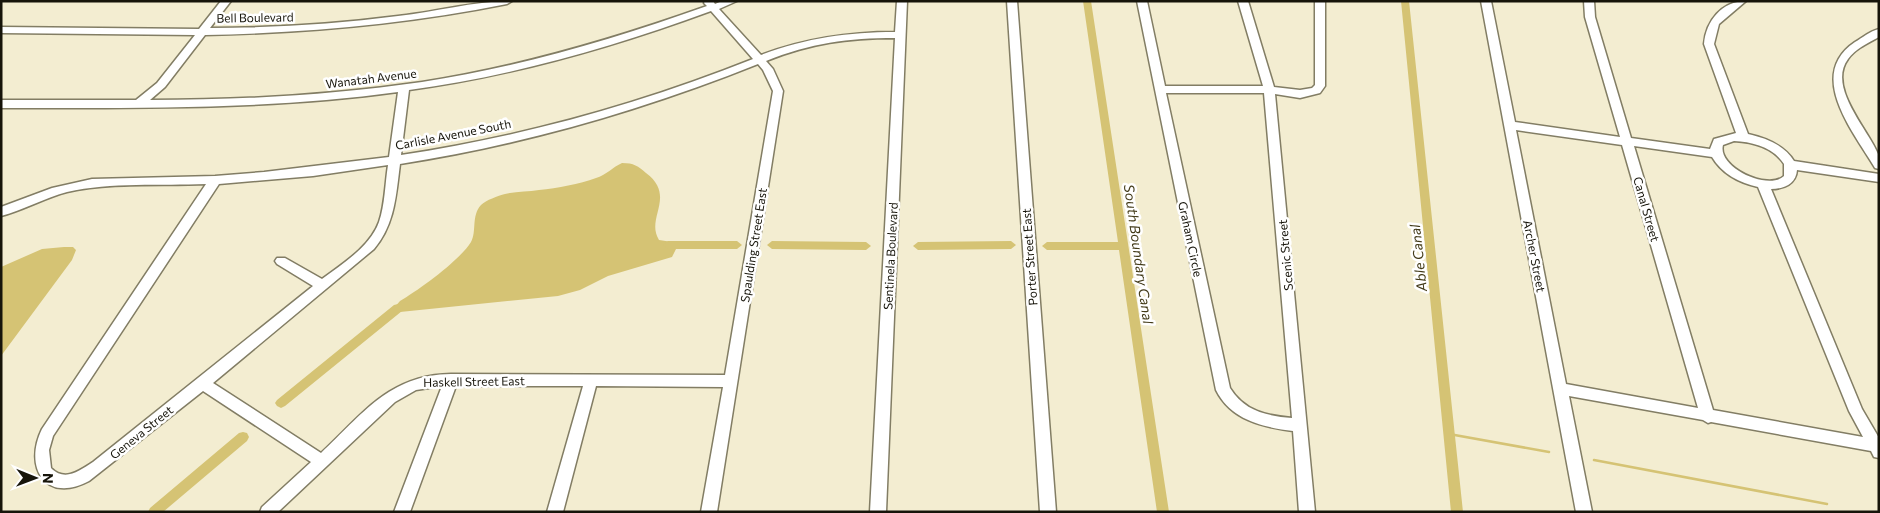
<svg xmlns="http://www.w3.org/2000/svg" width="1880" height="513" font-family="Commissioner,sans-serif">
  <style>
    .water { fill: #d5c374 }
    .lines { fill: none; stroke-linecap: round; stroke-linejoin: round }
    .stream { stroke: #d5c374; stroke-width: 2.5 }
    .canal { fill: #d5c374; fill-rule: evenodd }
    .minor-casing { stroke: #827d64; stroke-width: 3 }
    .minor { fill: #fff; fill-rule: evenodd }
    .labels { text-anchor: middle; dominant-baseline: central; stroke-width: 5; stroke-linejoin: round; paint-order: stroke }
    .street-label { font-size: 12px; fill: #16140a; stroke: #fff }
    .water-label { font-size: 14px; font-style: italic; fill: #433b19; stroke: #fff }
  </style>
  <rect width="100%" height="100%" fill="#f3edd1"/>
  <path class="water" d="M622 163C634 163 638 166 646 173 677 196 645 218 659 240L679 243 672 257 608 276 580 290 558 296 400 312 393 309 400 301C419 290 460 260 471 242 477 231 471 216 481 205 486 200 498 196 505 194 517 191 528 192 539 190 558 188 579 184 596 178 606 175 613 167 622 163Z
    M64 247H73L76 250 72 260 1 356V267L42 249Z"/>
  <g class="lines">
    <path class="stream" d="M1449 434 1549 452
      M1594 460 1827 504"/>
    <path class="canal" d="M1083 1H1091L1169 512H1157L1119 250H1047L1042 246 1047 242H1118Z
      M1401 1H1409L1463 512H1451Z
      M668 241H737L742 245 737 249H668L663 245Z
      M772 241 866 242 871 246 866 250 772 249 767 245Z
      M1011 241 1016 245 1011 249 918 250 913 246 918 242Z
      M398 304 402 305 403 308 402 311 285 406 281 408 277 406 275 403 277 400 394 305Z
      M243 432 247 433 249 437 247 441 163 512H148L150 508 239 433Z"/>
    <defs>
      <path id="minor" d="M221 1H231L210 28C273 28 335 24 398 16 436 12 474 1 512 1L507 4C407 24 307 33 205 35L165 87 150 100C241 100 332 95 422 82 520 67 614 39 707 6L704 3 705 1H713L715 4 722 1H737L719 9 761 55C806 38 848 32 895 32L897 1H907L886 512H870L895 38C848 38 811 43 766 61L773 69 783 91 717 512H701L723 387 596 386 563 512H547L583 386H456L410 512H394L442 386 416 390 395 402 278 512H260L262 507 311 462 203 391 89 481C46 504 23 468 42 429L206 184C160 186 112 182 67 192 44 198 24 210 1 216V207L52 188 92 179 215 176 264 172 389 157 398 92C267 110 134 108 1 108V100H136L157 83 195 35 1 33V27L199 29ZM711 11 753 59C640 104 521 137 401 155L409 90C513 76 613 47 711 11ZM758 64 763 70 773 91 725 375 451 374C389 375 363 414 321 453L213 383 374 249C395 224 396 195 400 164 522 145 643 110 758 64ZM388 165C385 184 385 205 379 222 370 247 342 264 322 279L285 258H277L275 261 277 264 313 286 93 462C79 471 65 482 51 468L49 450 53 436 219 184 313 176Z
        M1007 1H1017L1056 512H1040Z
        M1137 1H1147L1165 86H1263L1238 1H1248L1274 87 1300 90 1312 88 1315 85V1H1325V86L1320 93 1300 98 1275 94 1315 512H1299L1293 431C1262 427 1231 420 1216 390ZM1166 93H1264L1292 418C1267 416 1244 411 1230 388Z
        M1481 1H1491L1515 122 1620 137 1585 17 1584 1H1594L1595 17 1631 138 1710 149 1714 139 1736 133 1704 44C1706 21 1722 1 1746 1L1719 24 1714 44 1748 134C1766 138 1784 145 1794 161L1879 174V182L1797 170C1796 184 1784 189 1771 189L1862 409 1879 438V458L1874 457 1871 451 1711 422 1708 423 1703 420 1569 396 1592 512H1576ZM1516 130 1622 145 1698 408 1566 384ZM1734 141C1753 142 1773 147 1784 164V176C1768 191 1717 167 1723 145ZM1634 146 1712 157C1722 174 1740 183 1758 187L1849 411 1863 437 1713 410Z
        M1879 29V37C1868 43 1855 49 1848 59 1827 87 1868 129 1878 154 1880 158 1879 164 1879 169L1875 168C1853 131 1806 75 1855 42 1862 38 1870 31 1879 29Z"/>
    </defs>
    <use href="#minor" class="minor-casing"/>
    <use href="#minor" class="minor"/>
  </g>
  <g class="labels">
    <g class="street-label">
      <text transform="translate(255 17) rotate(-1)">Bell Boulevard</text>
      <text transform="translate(371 78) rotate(-7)">Wanatah Avenue</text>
      <text transform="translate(453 134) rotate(-11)">Carlisle Avenue South</text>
      <text transform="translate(1647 209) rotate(74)">Canal Street</text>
      <text transform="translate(1191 239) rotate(78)">Graham Circle</text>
      <text transform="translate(753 245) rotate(-81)">Spaulding Street East</text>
      <text transform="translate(1285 255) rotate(-95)">Scenic Street</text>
      <text transform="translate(890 256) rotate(-87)">Sentinela Boulevard</text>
      <text transform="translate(1535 256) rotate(79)">Archer Street</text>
      <text transform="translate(1029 257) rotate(-94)">Porter Street East</text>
      <text transform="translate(474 381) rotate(-1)">Haskell Street East</text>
      <text transform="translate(141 432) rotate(-39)">Geneva Street</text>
    </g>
    <g class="water-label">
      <text transform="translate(1139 254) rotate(82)">South Boundary Canal</text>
      <text transform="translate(1418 258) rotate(-96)">Able Canal</text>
    </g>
  </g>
  <rect width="1880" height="513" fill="none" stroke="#16140a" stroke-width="5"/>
  <g transform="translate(35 478) rotate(91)" stroke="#ffffff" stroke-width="4" paint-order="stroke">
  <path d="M0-4L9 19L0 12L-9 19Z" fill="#16140a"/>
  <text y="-8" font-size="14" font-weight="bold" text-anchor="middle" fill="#16140a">N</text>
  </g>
</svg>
